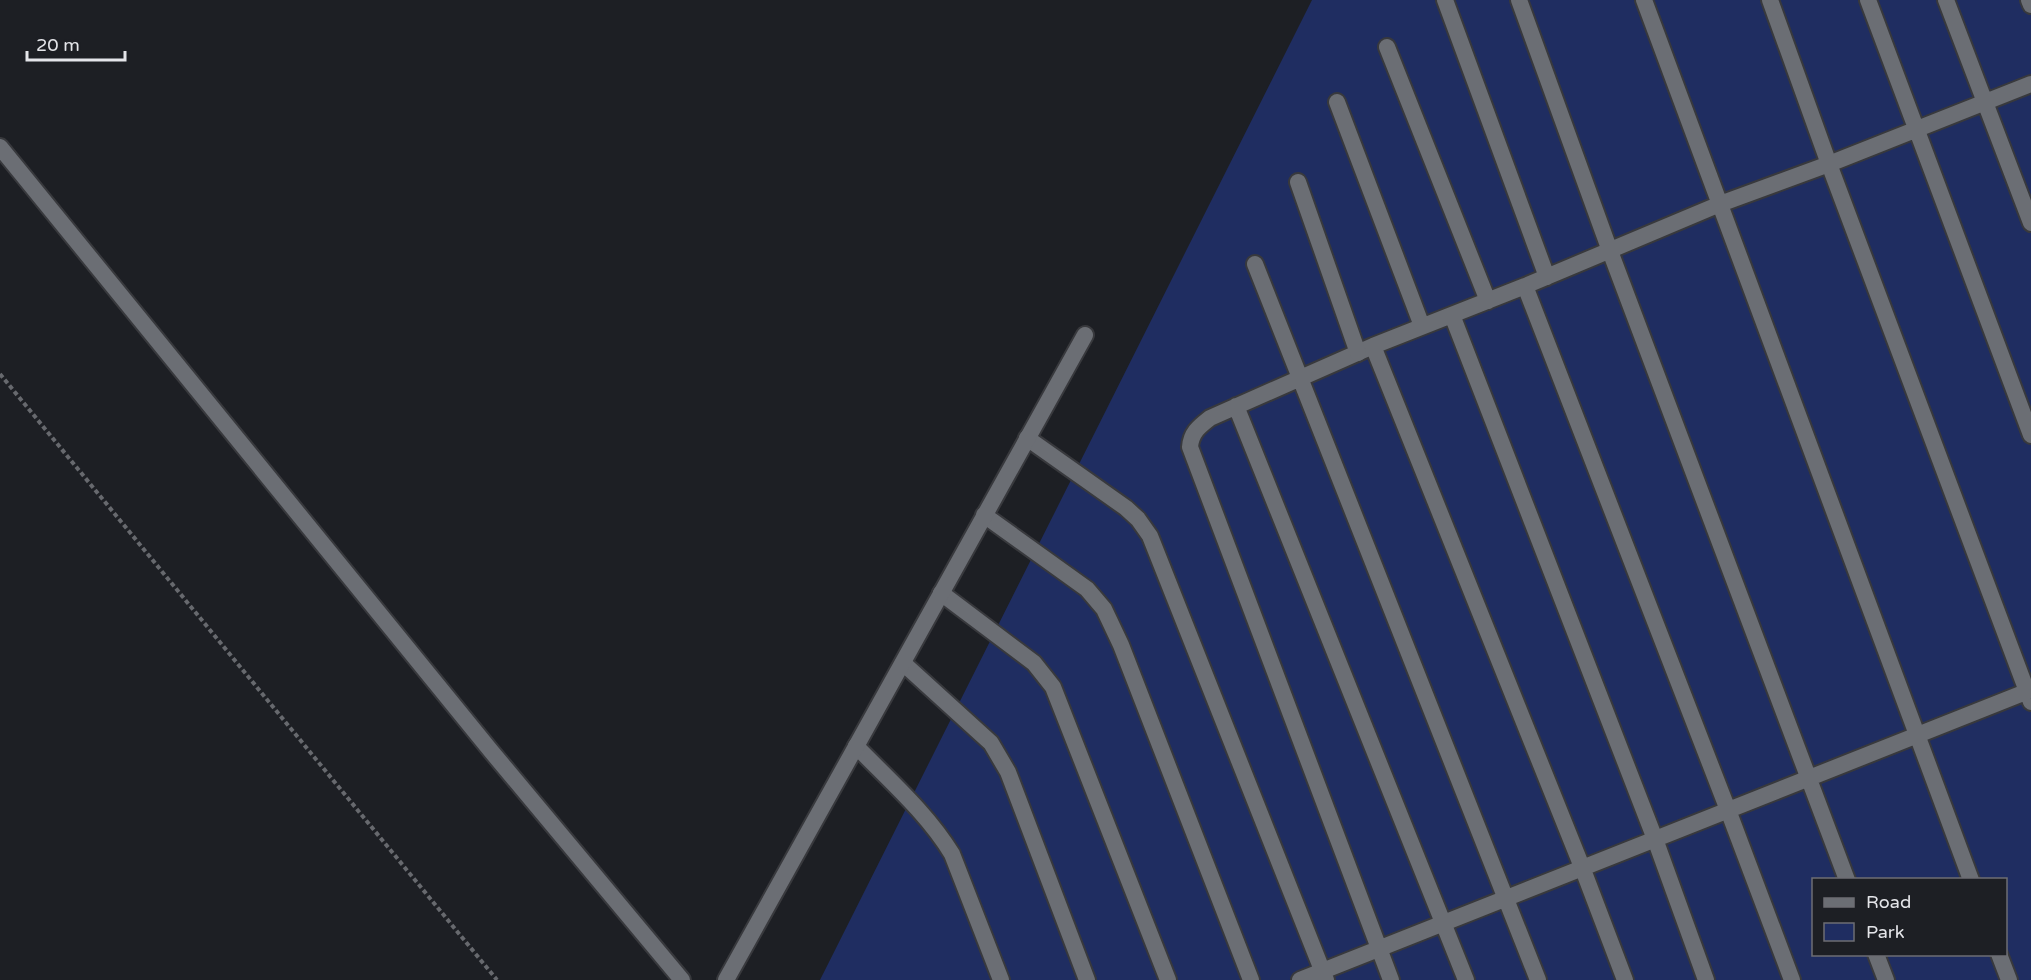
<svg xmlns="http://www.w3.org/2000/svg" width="2031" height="980" font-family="'Varela Round',sans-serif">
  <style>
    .green { fill: #1f2d61; fill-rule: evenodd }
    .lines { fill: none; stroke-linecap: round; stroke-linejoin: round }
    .service-casing { stroke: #38393d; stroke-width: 20 }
    .minor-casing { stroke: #38393d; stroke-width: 20 }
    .tertiary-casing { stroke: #38393d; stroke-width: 20 }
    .path { stroke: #67696e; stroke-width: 4; stroke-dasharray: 4.5 3; stroke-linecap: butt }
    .service { stroke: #6b6e74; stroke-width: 16 }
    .minor { stroke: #6b6e74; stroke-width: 16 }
    .tertiary { stroke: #6b6e74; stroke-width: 16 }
  </style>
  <rect width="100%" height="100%" fill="#1d1f24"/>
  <path class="green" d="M1312 0H2031V980H820ZM1814 880H2006V954H1814Z"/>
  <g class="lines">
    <defs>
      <path id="service" d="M1445 0 1547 277
        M1519 0 1610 251 1847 880
        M1644 0 1971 880
        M1770 0 1829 164 2031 702
        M1868 0 2031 435
        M1946 0 2031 223
        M2029 0 2031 5
        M1387 47 1488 301
        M1337 102 1422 326
        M1255 264 1538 980
        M1525 286 1728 810 1792 980
        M1452 315 1655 839 1706 980
        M1373 346 1582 867 1625 980
        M1236 406 1466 980
        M1027 438 1126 508 1138 519 1150 536 1326 980
        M984 515 1087 589 1104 609 1121 645 1251 980
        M941 593 1034 663 1053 687 1168 980
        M903 663 991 743 1008 772 1087 980
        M856 746C889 780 927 813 952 854L1001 980
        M1876 954 1886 980
        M1999 954 2009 980
        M1300 980 2031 690
        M1391 980 1190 447C1191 432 1200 426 1210 418L1373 346 1525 286 1720 204 1829 164 2031 84"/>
      <path id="minor" d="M1298 182 1358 353
        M726 980 1085 335"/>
      <path id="tertiary" d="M0 147 491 751 682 980"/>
    </defs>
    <use href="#service" class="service-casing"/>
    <use href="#minor" class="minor-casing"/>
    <use href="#tertiary" class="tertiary-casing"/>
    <path class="path" d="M0 374 497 980"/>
    <use href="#service" class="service"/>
    <use href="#minor" class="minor"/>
    <use href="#tertiary" class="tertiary"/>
  </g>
  <rect x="1812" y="878" width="195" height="78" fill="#1d1f24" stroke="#6d6e73" stroke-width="1.5"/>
  <rect x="1824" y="898" width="30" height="9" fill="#6b6e74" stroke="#6d6e73" stroke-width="1.5"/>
  <text x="1866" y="908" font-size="18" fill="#e4e5e9">Road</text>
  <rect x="1824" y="923" width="30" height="18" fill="#1f2d61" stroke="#6d6e73" stroke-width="1.5"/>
  <text x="1866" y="938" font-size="18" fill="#e4e5e9">Park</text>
  <path d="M27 51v9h98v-9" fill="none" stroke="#e4e5e9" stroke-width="3"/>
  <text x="36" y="51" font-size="18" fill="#e4e5e9" stroke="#1d1f24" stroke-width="4.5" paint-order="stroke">20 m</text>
</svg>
